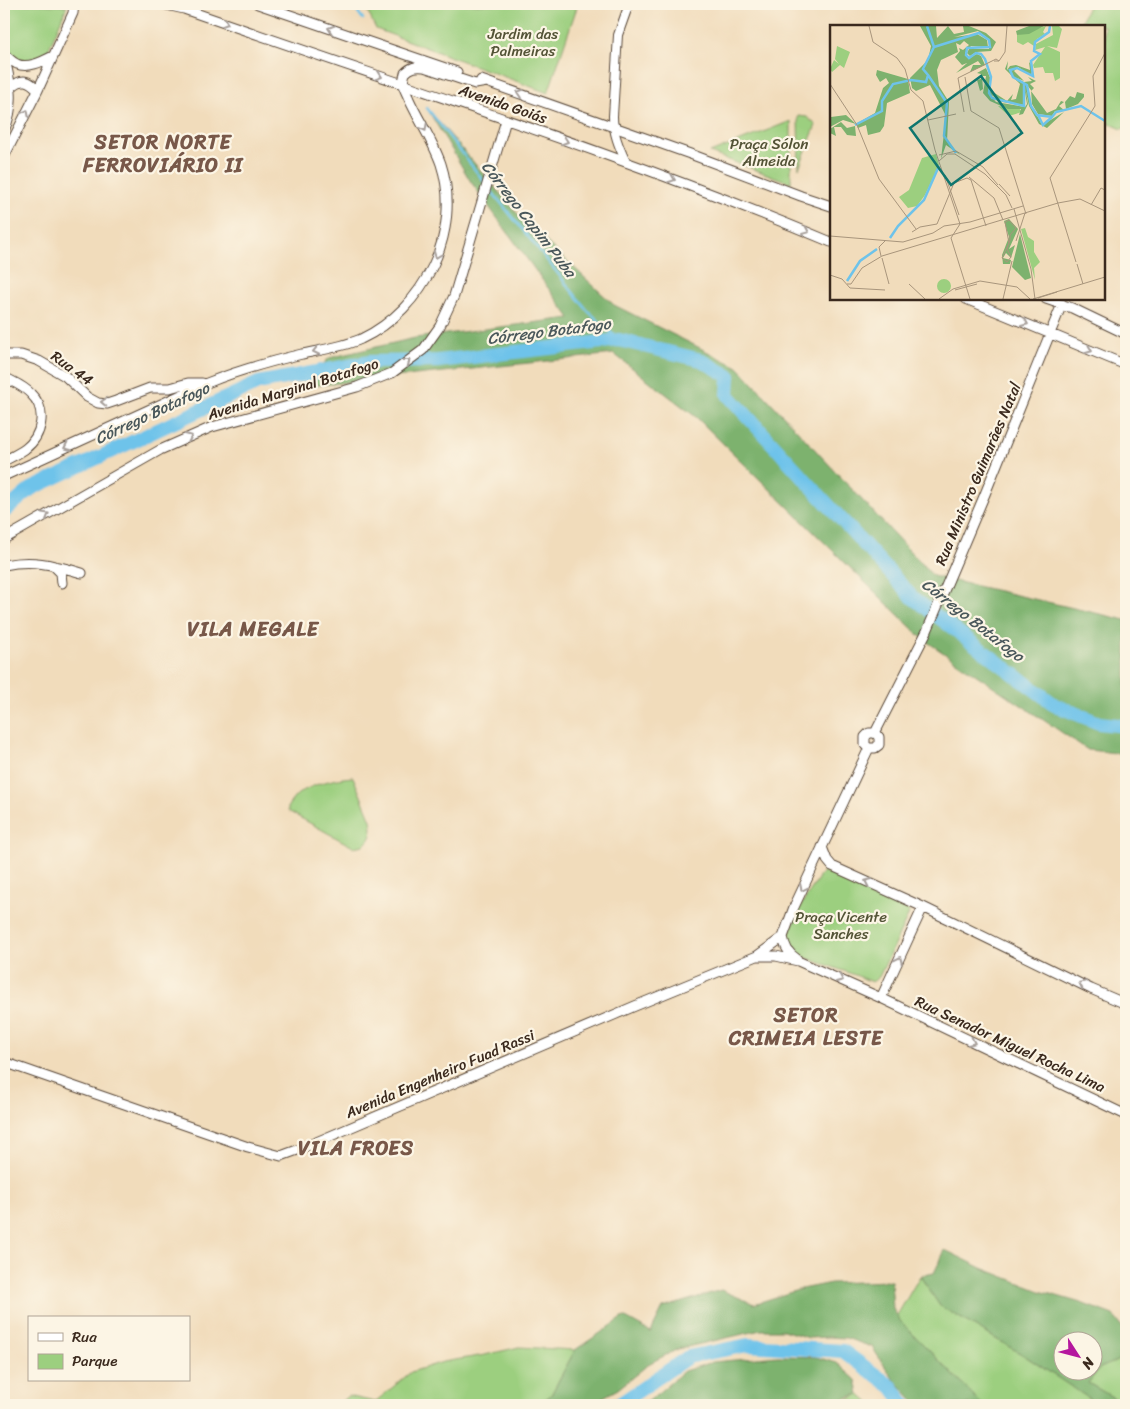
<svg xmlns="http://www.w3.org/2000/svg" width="1130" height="1409" font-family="Sriracha,sans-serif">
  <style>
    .green { fill: #9ccf7f; stroke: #6c7c4e }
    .forest { fill: #7db26e; stroke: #5c6e46; fill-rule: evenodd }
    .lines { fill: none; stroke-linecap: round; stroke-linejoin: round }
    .stream { stroke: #6ec3ea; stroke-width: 2.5 }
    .river { stroke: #6ec3ea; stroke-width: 14 }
    .minor-casing { stroke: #564536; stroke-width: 10 }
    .major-casing { stroke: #564536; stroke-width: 11 }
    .minor { stroke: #fff; stroke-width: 8 }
    .major { stroke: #fff; stroke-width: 9 }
    .oneway { stroke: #a79f9a }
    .labels { text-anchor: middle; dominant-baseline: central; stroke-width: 4.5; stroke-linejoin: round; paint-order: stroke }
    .park-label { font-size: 15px; fill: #535336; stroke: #fcf5e5 }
    .street-label { font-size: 15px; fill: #3b2a1e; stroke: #fcf5e5 }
    .water-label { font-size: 16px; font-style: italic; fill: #4a585b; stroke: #fcf5e5 }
    .district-label { font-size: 20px; font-weight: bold; letter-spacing: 1px; fill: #785849; stroke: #fcf5e5 }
    .inset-river { fill: none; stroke: #6ec3ea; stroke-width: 2.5 }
    .inset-road { fill: none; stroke: #a8957c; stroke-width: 1 }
    .view { fill: #0f766e; fill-opacity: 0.15; stroke: #0f766e; stroke-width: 2.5 }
    .inset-edge { fill: none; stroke: #3b2a1e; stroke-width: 2.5 }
  </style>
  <rect width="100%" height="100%" fill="#fcf5e5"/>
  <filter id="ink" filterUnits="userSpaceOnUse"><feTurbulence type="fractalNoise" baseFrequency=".02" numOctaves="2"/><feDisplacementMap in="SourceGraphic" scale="10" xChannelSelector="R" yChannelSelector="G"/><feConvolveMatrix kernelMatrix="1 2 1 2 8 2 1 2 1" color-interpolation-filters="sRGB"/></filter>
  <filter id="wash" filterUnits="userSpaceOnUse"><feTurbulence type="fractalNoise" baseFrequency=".0096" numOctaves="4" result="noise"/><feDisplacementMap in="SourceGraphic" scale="20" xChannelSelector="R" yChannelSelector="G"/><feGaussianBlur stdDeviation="1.12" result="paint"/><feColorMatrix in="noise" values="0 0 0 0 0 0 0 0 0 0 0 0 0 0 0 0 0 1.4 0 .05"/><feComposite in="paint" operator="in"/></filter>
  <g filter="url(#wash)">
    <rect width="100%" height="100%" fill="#f1dcbb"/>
    <path class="green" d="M4 4H38L67 6 47 53C43 59 40 59 33 60 20 63 12 60 4 49Z
      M364 4H578L548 93 376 29Z
      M1089 4H1126V127L1122 129 1104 121V26H1079Z
      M798 116 807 117 816 125 799 168Z
      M791 121V183L710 153Z
      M353 777 371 820C373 831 372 838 364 845L353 847 288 811V806C291 802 294 797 298 794 312 784 336 778 353 777Z
      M823 871 905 907 909 911 908 916 879 977 872 982 855 975 801 956 793 950 789 943 788 936 798 910Z
      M920 1276 940 1306 1025 1356 1099 1405H983L896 1317Z
      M1126 1341V1405L1088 1383 1100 1368 1124 1358Z
      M519 1347 575 1350 551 1395 537 1405H337L348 1396 375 1402 411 1372 443 1362 485 1355Z
      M859 1394 872 1405H839Z"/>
    <path class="forest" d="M427 108 522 219 614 305 738 367 933 576 1126 620V754L1088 750 923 639 696 417 614 354 302 387 329 358 415 338 570 318 471 182Z
      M945 1250 982 1268 1040 1291 1081 1303 1113 1315 1126 1332 1124 1358 1100 1368 1088 1383 1126 1405H1099L1025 1356 940 1306 920 1276 934 1273ZM1062 1342H1092V1372H1062Z
      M891 1281 893 1309 901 1322 983 1405H916L911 1398 892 1377 872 1347 846 1338 828 1337 809 1338 783 1330H761L678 1349 650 1363 618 1389 589 1405H537L551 1395 575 1350 624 1317 651 1332 663 1308 721 1290 754 1304 801 1289 831 1283Z
      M778 1356 816 1357 837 1363 856 1380 859 1394 825 1405H644L684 1371 713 1362Z"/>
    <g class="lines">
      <path class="stream" d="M352 4 363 19
        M427 108 486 184
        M489 188 588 311 619 340"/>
      <path class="river" d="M4 512 31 489 258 383 370 362 438 361 619 340 701 360 729 376 728 395 913 598 1055 705 1099 723 1126 726
        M618 1405 688 1357 748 1345 843 1351 892 1387 905 1405"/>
    </g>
  </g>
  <g filter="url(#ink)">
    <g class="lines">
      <defs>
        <path id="minor" d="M626 162C619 147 613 133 613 116L618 35 629 4"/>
        <path id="major" d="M162 4 184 9C400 85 620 153 831 242
          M258 4 457 72
          M4 54C8 57 12 62 17 64 28 69 43 61 53 56
          M4 55C11 84 16 103 4 131
          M481 80 693 155 801 196 831 206
          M11 88C22 77 29 80 38 90
          M4 157 38 90 73 13 74 4
          M966 299 1126 365
          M1046 299 1072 308 1126 334
          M4 355H21L39 361 65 376 87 397 98 403 107 404 116 401 150 388H170L188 383H202
          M4 377C13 382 24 386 31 394 48 410 42 436 25 449 18 454 11 457 4 461
          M4 476 207 383C239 370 268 362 302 354 321 350 342 347 361 339 424 309 463 232 441 164 433 141 419 121 409 99 407 94 404 89 403 85 403 81 404 77 405 73 411 67 416 66 424 67L475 84 487 82
          M4 539 160 450 212 427 357 387 392 373 423 350 440 326 454 296 506 120
          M4 565C34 559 53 565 82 573
          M54 566 61 573 62 583
          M875 733 927 631 985 494 1062 304
          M869 748H875L879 745V737L875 733
          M869 748 865 745V737L869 733H875
          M822 847 827 860 832 866 923 907 1091 989 1126 1004
          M783 937C785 947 788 953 797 959
          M757 956 783 937 794 907 869 748
          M881 998 923 907
          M4 1062 248 1147 281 1156 300 1149 635 1006 757 956H776L798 961 881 998 1126 1115"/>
      </defs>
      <use href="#minor" class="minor-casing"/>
      <use href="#major" class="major-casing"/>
      <use href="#minor" class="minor"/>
      <use href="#major" class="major"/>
    </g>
    <defs><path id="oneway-chevron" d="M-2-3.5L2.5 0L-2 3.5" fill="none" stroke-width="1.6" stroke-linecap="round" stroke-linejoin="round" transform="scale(1.25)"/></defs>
    <g class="oneway">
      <use href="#oneway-chevron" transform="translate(225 23) rotate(19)"/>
      <use href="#oneway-chevron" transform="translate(331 29) rotate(-161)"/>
      <use href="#oneway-chevron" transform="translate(379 76) rotate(19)"/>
      <use href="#oneway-chevron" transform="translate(520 93) rotate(-161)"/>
      <use href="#oneway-chevron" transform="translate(26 113) rotate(-62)"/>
      <use href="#oneway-chevron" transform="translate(424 128) rotate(61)"/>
      <use href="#oneway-chevron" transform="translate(565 141) rotate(19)"/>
      <use href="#oneway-chevron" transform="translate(672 179) rotate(21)"/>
      <use href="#oneway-chevron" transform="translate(806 231) rotate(23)"/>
      <use href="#oneway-chevron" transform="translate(437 255) rotate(111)"/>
      <use href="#oneway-chevron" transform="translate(1025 323) rotate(23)"/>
      <use href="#oneway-chevron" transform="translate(1089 350) rotate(22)"/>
      <use href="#oneway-chevron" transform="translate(316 351) rotate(168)"/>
      <use href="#oneway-chevron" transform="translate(407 362) rotate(-37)"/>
      <use href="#oneway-chevron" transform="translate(104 402) rotate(-178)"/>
      <use href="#oneway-chevron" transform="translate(189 437) rotate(-24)"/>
      <use href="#oneway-chevron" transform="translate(67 447) rotate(155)"/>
      <use href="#oneway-chevron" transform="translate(46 515) rotate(-30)"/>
      <use href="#oneway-chevron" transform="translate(868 882) rotate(-155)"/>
      <use href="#oneway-chevron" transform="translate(803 888) rotate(116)"/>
      <use href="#oneway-chevron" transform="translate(899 960) rotate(-65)"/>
      <use href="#oneway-chevron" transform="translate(840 979) rotate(24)"/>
      <use href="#oneway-chevron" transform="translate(1082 984) rotate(-154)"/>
      <use href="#oneway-chevron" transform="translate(972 1042) rotate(25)"/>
    </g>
  </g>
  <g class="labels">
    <g class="park-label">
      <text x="523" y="34">Jardim das<tspan x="523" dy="17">Palmeiras</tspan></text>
      <text x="769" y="144">Praça Sólon<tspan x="769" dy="17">Almeida</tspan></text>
      <text x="841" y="917">Praça Vicente<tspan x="841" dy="17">Sanches</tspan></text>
    </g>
    <g class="street-label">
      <text transform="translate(503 104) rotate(19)">Avenida Goiás</text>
      <text transform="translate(72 368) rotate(36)">Rua 44</text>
      <text transform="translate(293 389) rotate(-17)">Avenida Marginal Botafogo</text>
      <text transform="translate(978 474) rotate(-67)">Rua Ministro Guimarães Natal</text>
      <text transform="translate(1010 1044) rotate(25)">Rua Senador Miguel Rocha Lima</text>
      <text transform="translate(440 1074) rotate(-23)">Avenida Engenheiro Fuad Rassi</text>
    </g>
    <g class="water-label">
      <text transform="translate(529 219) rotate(52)">Córrego Capim Puba</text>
      <text transform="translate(549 331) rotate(-7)">Córrego Botafogo</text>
      <text transform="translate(152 413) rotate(-25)">Córrego Botafogo</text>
      <text transform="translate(973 620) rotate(38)">Córrego Botafogo</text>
    </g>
    <g class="district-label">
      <text x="163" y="142">SETOR NORTE<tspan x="163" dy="23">FERROVIÁRIO II</tspan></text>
      <text x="253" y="629">VILA MEGALE</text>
      <text x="806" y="1015">SETOR<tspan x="806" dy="23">CRIMEIA LESTE</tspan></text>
      <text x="356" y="1148">VILA FROES</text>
    </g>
  </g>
  <g transform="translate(830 25)">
    <rect width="275" height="275" fill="#f1dcbb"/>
    <path d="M216 1 213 7 215 9 207 14 204 21 198 17 193 20 187 17V10ZM222 1H229L232 4 227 23 217 21 230 27V53L225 56 223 48H215L213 42 204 43 203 40 215 22 205 25 206 19 223 10ZM7 21 20 27 14 43 10 40 2 47 0 44 4 35 9 39 5 34ZM168 81 189 83 192 87 179 91ZM106 129 109 140 95 170 87 181 78 183 69 172 79 165 92 133ZM195 203 198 212 204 216V227L210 237 204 243 205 255 191 204ZM107 261a7 7 0 1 1 14 0a7 7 0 1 1-14 0Z" fill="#9ccf7f"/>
    <path d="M90 1H106L107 13 118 1 124 9 134 7 133 1H139L156 8 166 17 161 26 146 27 140 31 137 28 139 24H159L160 15 148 6 124 12 147 9 157 15 158 22 141 21 135 28 138 33 147 29 151 31 155 40 140 47 143 40H151L148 36 126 48 137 38 132 40 125 32 130 26 129 23 133 25 139 20 134 16 130 20 126 18 128 27 111 35 107 45 109 61 119 77 117 116 130 130 116 120 111 134 116 91 100 60 86 66 82 63 80 53 98 35 101 21ZM199 1H214L199 9 187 10 186 6ZM178 36 177 45 180 41 186 40 200 45 199 37 203 42 201 51 188 42 184 46 194 56 187 53 193 57 194 80 172 77 160 69V65L177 76 183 69 181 75 186 74 190 59 175 44ZM156 43 161 55 158 68 166 77 195 82 197 79 194 61 195 62 198 79 193 89 189 90 191 84H178L160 76 153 68 156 51H152L153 64 150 66 147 55 151 54V49L147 48ZM47 45 78 54 80 68 57 78 54 101 50 107 38 110 36 100 28 103 26 99 45 88 53 63 59 58 56 53 50 57 46 50ZM198 52 206 56 200 59 204 63 201 66 217 88 226 84 231 76 234 77 229 81 234 85 225 86 222 91 208 89 202 79 201 65 196 59 199 66 200 80 209 94 212 100 234 87 217 103 209 99 199 81 194 57 202 56ZM247 67 254 69V72L248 79 236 84 235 77 240 71 245 73ZM16 90 26 99 13 95 0 102 1 92ZM11 97 17 103 25 101 26 111 17 110 11 102H4L6 111 0 108V104ZM179 194 188 204 179 224 185 220 181 233 176 228 173 233 181 235 180 239H173L172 230 179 212 174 196ZM190 209 201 253 195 255 182 242Z" fill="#7db26e"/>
    <path class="inset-river" d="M97 1 104 22M220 1 219 7 205 17 204 26 210 29 201 36 203 51 187 43 180 45 183 52 197 60 201 81 207 90 222 92 226 87 251 81 275 96M104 22 149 8 159 15 160 22 137 23 136 30 139 33 146 28 151 29 155 34 161 52 159 68 162 73 194 81V58M98 50 117 78 114 111 126 128M208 90 213 100 222 92M25 100 52 86V76L63 59 81 55 96 57 98 50 93 44 104 22M60 213 68 201 94 175 109 141M17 256 30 236 47 224"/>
    <path class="inset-road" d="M39 1 43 17 67 33 75 44 81 65 93 76 105 125 130 199 121 213 140 274M169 36 175 27 177 1M135 52 141 86 169 103 196 189M0 59 27 100 49 154 86 204M134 87 128 53 166 34 169 36H164M98 95 126 89M109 130 126 126 153 142 168 160M109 136 117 129H125L155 149 176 170 182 183M115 150 129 190M139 152 164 173 173 195M141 155 156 201M169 159 180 171M261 180 271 163 275 165M184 184 201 244 205 274M179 195 186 203 180 210V215L177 224 181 232 177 237 172 233 179 218 175 197ZM82 207 90 202 107 199 124 158 137 153 141 155M0 211 73 217 103 208 114 201 140 197 193 181M186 216 195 188M51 231 49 222 56 215M52 233 59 259M246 237 220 153 265 81 263 51 275 28M247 239 253 259M0 250 12 254 20 263 55 265M17 259H21L32 243 52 231 228 178 250 174 275 186M79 259 95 274M125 265 147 259M208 273 227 267M109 274 123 264 150 256 187 262 200 274M173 274 182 236M203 274 275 252"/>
    <path class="view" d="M151 51 192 108 121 160 80 103Z"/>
    <rect width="275" height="275" class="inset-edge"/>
  </g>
  <rect width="1130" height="1409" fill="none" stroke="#fcf5e5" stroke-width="20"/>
  <rect x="28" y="1316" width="162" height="65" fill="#fcf5e5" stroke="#afa495"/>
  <rect x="38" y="1333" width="25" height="8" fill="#ffffff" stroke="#afa495"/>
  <text x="72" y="1342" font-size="15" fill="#3b2a1e">Rua</text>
  <rect x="38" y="1354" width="25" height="15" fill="#9ccf7f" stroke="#afa495"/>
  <text x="72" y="1366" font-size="15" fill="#3b2a1e">Parque</text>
  <g transform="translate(1078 1356) rotate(126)"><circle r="24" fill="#fcf5e5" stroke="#afa495"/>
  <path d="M0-4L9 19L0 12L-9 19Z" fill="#b5179e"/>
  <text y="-8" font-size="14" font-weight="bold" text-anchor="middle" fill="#3b2a1e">N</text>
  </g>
</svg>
